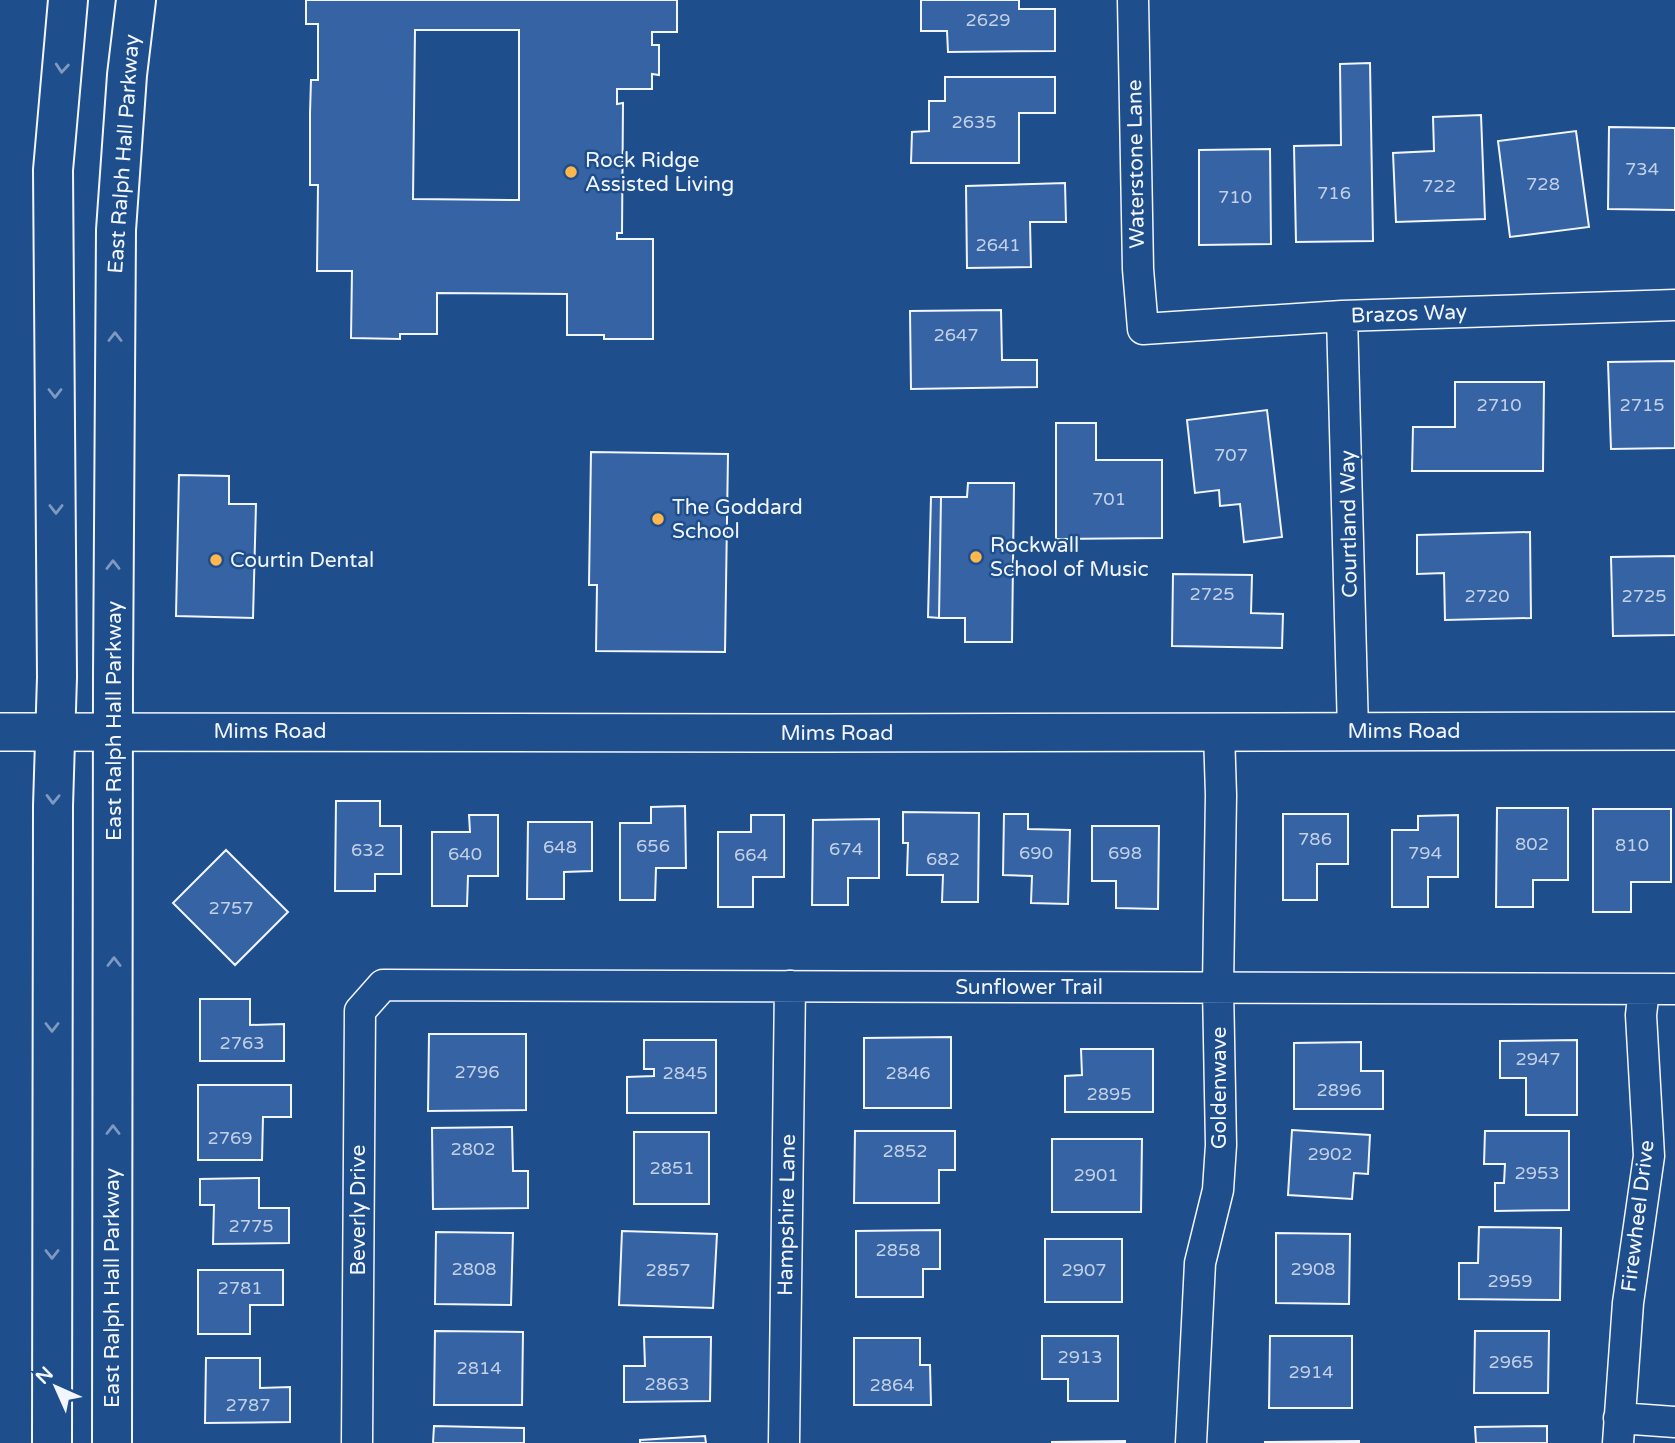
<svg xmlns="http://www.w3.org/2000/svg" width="1675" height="1443" font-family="'Varela Round',sans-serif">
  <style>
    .building { fill: #3563a3; stroke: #f2f6ff; stroke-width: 2; fill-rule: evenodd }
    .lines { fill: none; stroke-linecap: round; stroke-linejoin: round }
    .minor-casing { stroke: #f2f6ff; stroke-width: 33 }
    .tertiary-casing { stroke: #f2f6ff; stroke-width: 40 }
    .secondary-casing { stroke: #f2f6ff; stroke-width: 42 }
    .minor { stroke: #1f4e8c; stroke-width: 30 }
    .tertiary { stroke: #1f4e8c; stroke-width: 37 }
    .secondary { stroke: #1f4e8c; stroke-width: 38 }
    .oneway { stroke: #7e9ac0 }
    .poi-dot { fill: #ffb74d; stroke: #1f4e8c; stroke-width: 2.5 }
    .labels { text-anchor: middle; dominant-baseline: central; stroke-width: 5; stroke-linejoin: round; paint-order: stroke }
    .number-label { font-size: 18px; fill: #c3d1e8 }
    .street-label { font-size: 21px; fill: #f2f6ff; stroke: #1f4e8c }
    .poi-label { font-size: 21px; fill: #f2f6ff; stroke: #1f4e8c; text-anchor: start }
  </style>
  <rect width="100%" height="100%" fill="#1f4e8c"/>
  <path class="building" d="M306 0H677V32H652V45H659V75L652 74V89H617V104L623 103 622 233H617V239H653V339H604V335H567V294L437 293V334H400V339L351 338 352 271H317L318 185H310V113L311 80H318V24H306ZM415 30H519V200L413 199Z
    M921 0H1019V9H1055V51L948 52 947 31H921Z
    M1370 63 1373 241 1296 242 1294 146 1341 145 1340 64Z
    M945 77H1055V113H1019V163H911L912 132 929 131V101H945Z
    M1481 115 1485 219 1396 222 1393 153 1434 151 1433 117Z
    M1609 127 1675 128V210L1608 209Z
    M1576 131 1589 227 1510 237 1498 141Z
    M1270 149 1271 244 1199 245V150Z
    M1065 183 1066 222H1030L1031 267 967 268 966 186Z
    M1001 310 1002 360H1037V387L911 389 910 311Z
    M1675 361V448L1611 449 1608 362Z
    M1455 382H1544L1543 471H1412L1413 427H1455Z
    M1267 410 1282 537 1244 542 1240 504 1220 506 1219 490 1195 493 1187 420Z
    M1056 423H1096V460H1162V538L1056 539Z
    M591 452 728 454 725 652 596 651 597 585H589Z
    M179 475 229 476V504H256L253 618 176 616Z
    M968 483H1014L1012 642H965V618H939L941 497H967Z
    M931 497H941L939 618 928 617Z
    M1530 532 1531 618 1445 620 1444 573 1417 574V535Z
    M1675 556V635L1613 636 1611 557Z
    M1173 574 1252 575 1251 613 1283 614 1282 648 1172 646Z
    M336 801H380V826H401V874H375V891H335Z
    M685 806 686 868H656L655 900H620V823H651V807Z
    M1497 808H1568V880H1533V907H1496Z
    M1593 809H1671V882H1631V912H1593Z
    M903 812 979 813 978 902H942L943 875H907L908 843H903Z
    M1004 814H1028V829L1070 830 1068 904 1031 903 1032 876 1003 875Z
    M1283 814H1348V864H1317V900H1283Z
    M469 815H498V876H468L467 906H432V832H470Z
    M751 815H784V877H753V907H718V832H751Z
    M1458 815V877H1428V907H1392V830H1418V816Z
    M879 819V878H848V905H812L813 820Z
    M528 822H592V871L564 872V899H527Z
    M1092 826H1159L1158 909 1116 908V881H1092Z
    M226 850 288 912 235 965 173 903Z
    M200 999H250V1025L284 1024V1061H200Z
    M429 1034H526V1110L428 1111Z
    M951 1037V1108H864V1038Z
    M644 1040H716V1113H627V1077L654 1076V1069H644Z
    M1577 1040V1115H1526V1078H1500V1041Z
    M1361 1042V1071H1383V1109H1294V1043Z
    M1081 1049H1153V1112H1065V1076L1082 1075Z
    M198 1085H291V1117H263L262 1160H198Z
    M512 1127 513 1171H528V1208L433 1209 432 1128Z
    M1292 1130 1370 1135 1368 1174 1354 1173 1352 1199 1288 1195Z
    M855 1131H955V1170H939V1203H854Z
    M1485 1131H1569V1210L1495 1211V1183H1504L1505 1164H1484Z
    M634 1132H709V1204H634Z
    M1052 1139H1142L1141 1212H1052Z
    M259 1178V1208H289V1243L213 1244 214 1205H200V1179Z
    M1479 1227 1561 1228 1560 1300 1459 1299V1263H1478Z
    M940 1230V1269H923V1297H856V1231Z
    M622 1231 717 1234 713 1308 619 1305Z
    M436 1232 513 1233 511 1305 435 1304Z
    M1276 1233 1350 1234 1349 1304 1276 1303Z
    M1045 1239H1122V1302H1045Z
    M198 1270H283V1305H250V1334H198Z
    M435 1331 523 1332 522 1405H434Z
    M1475 1331H1549L1548 1393H1474Z
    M1042 1336H1118V1401H1068V1379H1042Z
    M1270 1336H1352V1408H1269Z
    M644 1337H711L710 1401 624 1402V1366H645Z
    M854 1338H920V1365H930L931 1405H854Z
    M206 1358H260V1388L290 1387V1422L205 1423Z
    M434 1426 524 1428V1443H433Z
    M1547 1426V1443H1476L1475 1427Z
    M705 1436 706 1443H640V1440Z
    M1125 1441V1443H1052V1442Z
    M1359 1441V1443H1265V1442Z"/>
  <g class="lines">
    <defs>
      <path id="minor" d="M1133 0 1138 269 1143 329 1342 316 1675 305
        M1342 316 1353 731
        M1619 1418 1675 1422
        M357 1443 360 1011 383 985 1675 989
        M784 1443 790 986
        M1191 1443 1200 1263 1218 1190 1221 1145 1218 987 1221 795 1219 732
        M1618 1443 1628 1303 1649 1156 1641 1015 1644 989"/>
      <path id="tertiary" d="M0 732 821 733 1675 731"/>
      <path id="secondary" d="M52 1443 53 806 57 677 53 170 68 0
        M112 1443 113 677 116 230 127 75 136 0"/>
    </defs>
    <use href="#minor" class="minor-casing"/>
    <use href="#tertiary" class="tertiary-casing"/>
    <use href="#secondary" class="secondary-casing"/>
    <use href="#minor" class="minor"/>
    <use href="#tertiary" class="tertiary"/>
    <use href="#secondary" class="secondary"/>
  </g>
  <defs><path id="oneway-chevron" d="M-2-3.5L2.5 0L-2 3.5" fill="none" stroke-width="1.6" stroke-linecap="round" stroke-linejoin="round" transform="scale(1.75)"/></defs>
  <g class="oneway">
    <use href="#oneway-chevron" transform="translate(62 68) rotate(95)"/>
    <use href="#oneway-chevron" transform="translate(115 337) rotate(-90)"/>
    <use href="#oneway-chevron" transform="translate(55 393) rotate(90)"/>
    <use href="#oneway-chevron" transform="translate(56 509) rotate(90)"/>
    <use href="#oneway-chevron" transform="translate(113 565) rotate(-90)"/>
    <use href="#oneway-chevron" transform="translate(53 799) rotate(91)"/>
    <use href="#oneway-chevron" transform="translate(114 962) rotate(-90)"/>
    <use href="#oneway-chevron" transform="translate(52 1027) rotate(90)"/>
    <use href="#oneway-chevron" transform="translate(113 1130) rotate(-90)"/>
    <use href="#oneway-chevron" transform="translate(52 1254) rotate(90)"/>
  </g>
  <g class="poi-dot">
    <circle cx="571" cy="172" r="7"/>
    <circle cx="658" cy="519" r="7"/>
    <circle cx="976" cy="557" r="7"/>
    <circle cx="216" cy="560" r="7"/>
  </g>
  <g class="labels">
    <g class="number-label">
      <text x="988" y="20">2629</text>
      <text x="974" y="122">2635</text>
      <text x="1642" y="169">734</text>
      <text x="1543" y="184">728</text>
      <text x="1439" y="186">722</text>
      <text x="1334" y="193">716</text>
      <text x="1235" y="197">710</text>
      <text x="998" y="245">2641</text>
      <text x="956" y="335">2647</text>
      <text x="1499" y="405">2710</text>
      <text x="1642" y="405">2715</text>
      <text x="1231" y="455">707</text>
      <text x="1109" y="499">701</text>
      <text x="1212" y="594">2725</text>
      <text x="1487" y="596">2720</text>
      <text x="1644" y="596">2725</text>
      <text x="1315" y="839">786</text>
      <text x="1532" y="844">802</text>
      <text x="1632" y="845">810</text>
      <text x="653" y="846">656</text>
      <text x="560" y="847">648</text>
      <text x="846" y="849">674</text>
      <text x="368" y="850">632</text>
      <text x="1036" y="853">690</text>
      <text x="1125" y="853">698</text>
      <text x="1425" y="853">794</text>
      <text x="465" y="854">640</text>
      <text x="751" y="855">664</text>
      <text x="943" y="859">682</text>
      <text x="231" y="908">2757</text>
      <text x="242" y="1043">2763</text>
      <text x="1538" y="1059">2947</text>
      <text x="477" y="1072">2796</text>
      <text x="685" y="1073">2845</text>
      <text x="908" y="1073">2846</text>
      <text x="1339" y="1090">2896</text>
      <text x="1109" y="1094">2895</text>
      <text x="230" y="1138">2769</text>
      <text x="473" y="1149">2802</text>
      <text x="905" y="1151">2852</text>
      <text x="1330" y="1154">2902</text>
      <text x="672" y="1168">2851</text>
      <text x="1537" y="1173">2953</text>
      <text x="1096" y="1175">2901</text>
      <text x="251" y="1226">2775</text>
      <text x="898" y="1250">2858</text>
      <text x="474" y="1269">2808</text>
      <text x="1313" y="1269">2908</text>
      <text x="668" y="1270">2857</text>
      <text x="1084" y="1270">2907</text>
      <text x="1510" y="1281">2959</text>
      <text x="240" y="1288">2781</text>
      <text x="1080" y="1357">2913</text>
      <text x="1511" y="1362">2965</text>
      <text x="479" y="1368">2814</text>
      <text x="1311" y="1372">2914</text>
      <text x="667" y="1384">2863</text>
      <text x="892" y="1385">2864</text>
      <text x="248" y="1405">2787</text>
    </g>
    <g class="street-label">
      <text transform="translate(124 154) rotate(-86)">East Ralph Hall Parkway</text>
      <text transform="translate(1136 164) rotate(-91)">Waterstone Lane</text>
      <text transform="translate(1409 314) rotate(-2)">Brazos Way</text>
      <text transform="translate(1349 524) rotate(-91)">Courtland Way</text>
      <text transform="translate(114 721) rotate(-90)">East Ralph Hall Parkway</text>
      <text x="270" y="731">Mims Road</text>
      <text x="1404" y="731">Mims Road</text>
      <text x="837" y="733">Mims Road</text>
      <text x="1029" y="987">Sunflower Trail</text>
      <text transform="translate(1219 1088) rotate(-90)">Goldenwave</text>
      <text transform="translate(358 1210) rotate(-90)">Beverly Drive</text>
      <text transform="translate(787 1215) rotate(-89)">Hampshire Lane</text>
      <text transform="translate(1638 1216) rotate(-83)">Firewheel Drive</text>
      <text transform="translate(112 1288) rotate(-90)">East Ralph Hall Parkway</text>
    </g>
    <g class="poi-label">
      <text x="585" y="160">Rock Ridge<tspan x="585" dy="24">Assisted Living</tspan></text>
      <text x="672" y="507">The Goddard<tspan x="672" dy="24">School</tspan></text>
      <text x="990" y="545">Rockwall<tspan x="990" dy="24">School of Music</tspan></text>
      <text x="230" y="560">Courtin Dental</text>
    </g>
  </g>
  <g transform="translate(56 1387) rotate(315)" stroke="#1f4e8c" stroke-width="5" paint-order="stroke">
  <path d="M0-5L12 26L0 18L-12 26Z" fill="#f2f6ff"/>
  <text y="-10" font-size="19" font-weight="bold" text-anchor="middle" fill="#f2f6ff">N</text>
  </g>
</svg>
